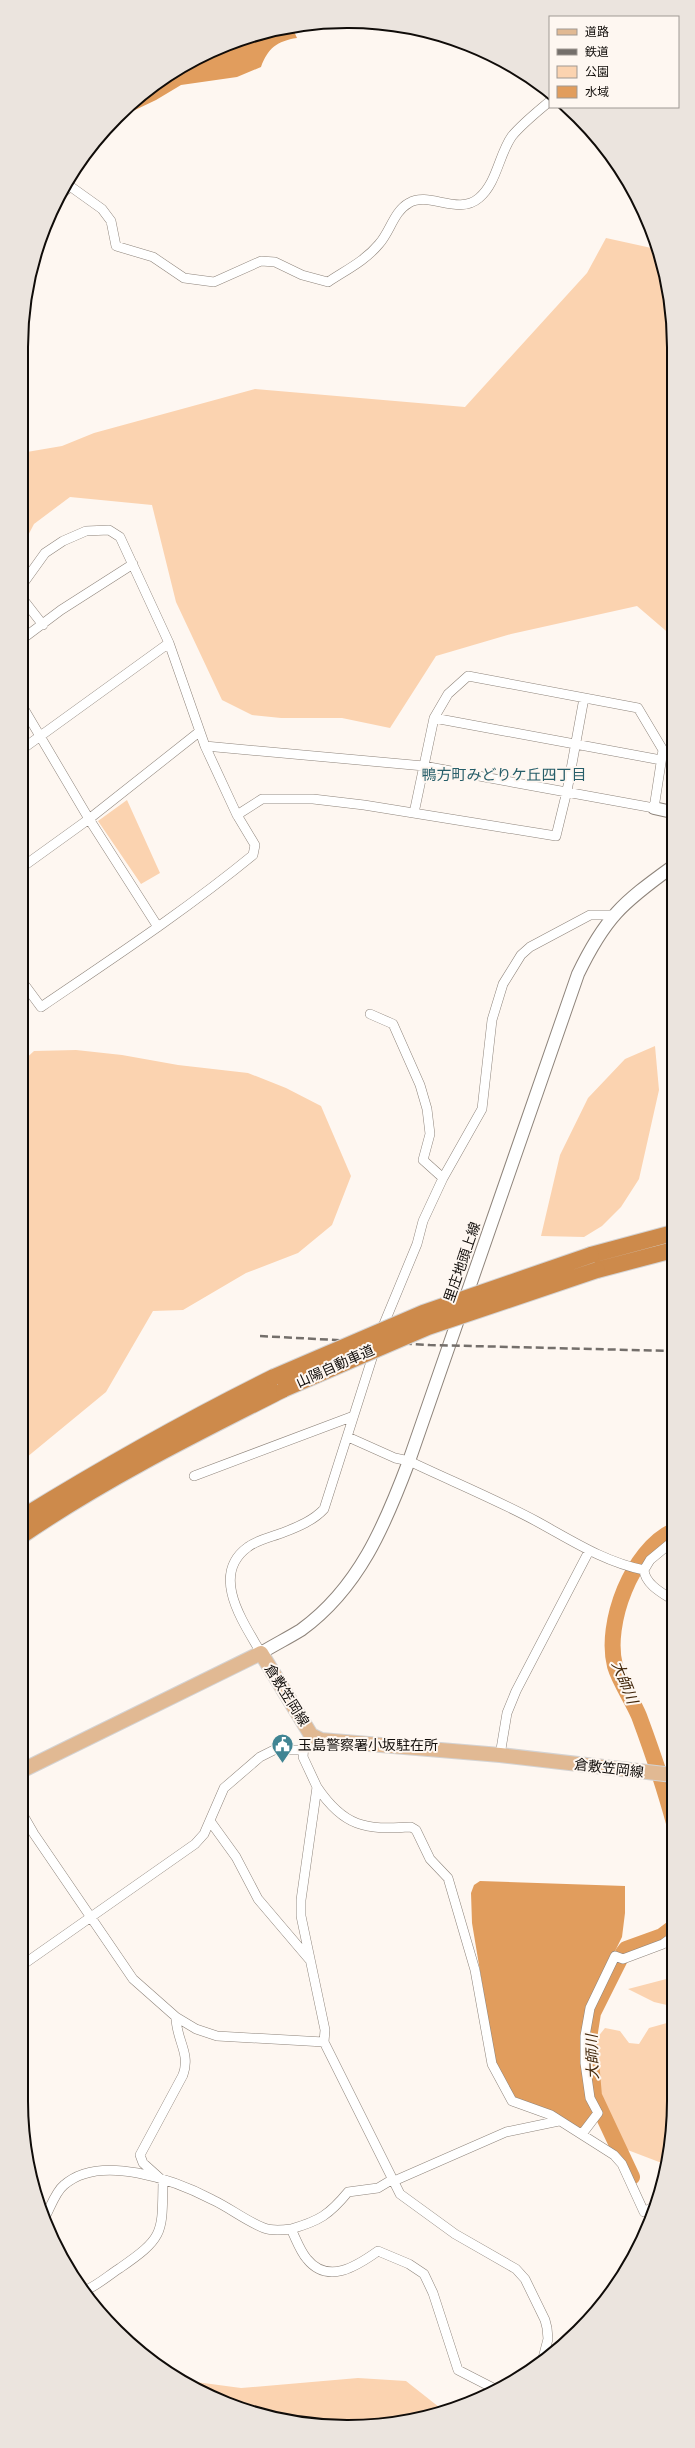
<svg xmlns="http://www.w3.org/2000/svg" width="695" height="2448" font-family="Merriweather,'Noto Sans JP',serif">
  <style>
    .green { fill: #fbd3b0 }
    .water { fill: #e19d5d }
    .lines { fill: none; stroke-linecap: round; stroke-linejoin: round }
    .river { stroke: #e19d5d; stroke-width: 16 }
    .street-casing { stroke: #8e847b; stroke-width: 10 }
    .secondary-casing { stroke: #8e847b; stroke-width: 14 }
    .primary-casing { stroke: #d4d3d3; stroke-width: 16 }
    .highway-casing { stroke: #d4d3d3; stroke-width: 18 }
    .street { stroke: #fff; stroke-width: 9 }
    .secondary { stroke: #fff; stroke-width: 12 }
    .primary { stroke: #e1b993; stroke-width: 14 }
    .highway { stroke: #cd8a4b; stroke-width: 16 }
    .rail { stroke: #746f6b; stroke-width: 2.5; stroke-dasharray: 8 4; stroke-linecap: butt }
    .highway-bridge-casing { stroke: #d4d3d3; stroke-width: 18; stroke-linecap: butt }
    .highway-bridge { stroke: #cd8a4b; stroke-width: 16 }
    .labels { text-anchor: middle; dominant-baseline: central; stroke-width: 4; stroke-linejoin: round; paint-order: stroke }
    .street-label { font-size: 14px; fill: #100c09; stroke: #fef7f1 }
    .poi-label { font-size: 14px; fill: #100c09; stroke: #fef7f1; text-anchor: start }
    .neighbourhood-label { font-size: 15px; fill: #275e69; stroke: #fef7f1 }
    .water-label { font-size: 15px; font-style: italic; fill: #43280c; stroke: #fef7f1 }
    .rim { fill: none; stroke: #100c09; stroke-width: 2 }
  </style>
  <rect width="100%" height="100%" fill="#fef7f1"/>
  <path class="green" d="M606 238 656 249 671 305 672 636 637 606 511 634 436 656 390 728 342 718H281L252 715 222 700 176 602 152 505 70 497 34 524 21 549V453L62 446 94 433 255 389 465 407 587 273Z
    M127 800 160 873 141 884 98 821Z
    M655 1046 659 1090 639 1179 621 1207 602 1226 584 1237 541 1236 560 1155 588 1098 625 1059Z
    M76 1050 122 1055 178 1065 248 1073 286 1088 321 1106 351 1176 332 1225 298 1253 246 1273 183 1310 153 1311 106 1392 21 1462V1063L34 1051Z
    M674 1977V2000L671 2006 654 2002 628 1989Z
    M674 2021V2100L667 2165 625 2149 599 2096 593 2043 605 2028 620 2031 629 2043 639 2044 649 2028Z
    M358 2378 406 2381 444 2411 432 2416 326 2426 263 2416 203 2393 181 2380 241 2388Z"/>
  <path class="water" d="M284 27H292L297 38C277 41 268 48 261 67L237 77 181 85 156 100 114 120 166 76 222 46Z
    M480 1881 625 1886V1913L622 1937 588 2006 587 2098 593 2114 583 2130 514 2099 496 2067 472 1923 471 1893 474 1885Z"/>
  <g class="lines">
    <path class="river" d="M673 1531C632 1550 604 1624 615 1666 620 1683 632 1699 639 1716 652 1751 664 1786 674 1823
      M632 2177 594 2096 589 2038 593 2013 623 1953 626 1949 662 1936 674 1927"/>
    <defs>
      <path id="street" d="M67 184 102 209 111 221 116 246 153 257 184 278 214 282 261 261 275 262 302 275 328 282C346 270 365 261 379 244 390 232 394 211 409 203 429 191 458 216 479 198 497 183 499 154 512 136 523 123 537 112 550 101
        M62 193 70 187
        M21 640 61 610 133 564
        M21 704 89 819 158 927
        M434 718 661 760
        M205 746 424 766 654 808 663 750 638 708 468 676 448 694 434 718 414 813
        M21 750 169 643
        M237 815 262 799H313L364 805 556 836 567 791 584 698
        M21 868 89 819 199 732
        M21 980 41 1007C113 958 186 910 253 855L255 845 237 815 205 746 169 643 120 537 109 530 86 531 63 541 45 553 22 585V598L43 625
        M370 1014 393 1024 420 1085 427 1109 430 1134 423 1160 443 1178
        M381 1331 417 1244 423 1221 443 1178 482 1109 492 1020 503 984 521 955 530 947 590 915H612
        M348 1437 395 1458 409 1461C451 1481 495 1499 536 1521 571 1540 604 1562 644 1570 645 1584 662 1593 673 1600
        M194 1476 351 1417
        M644 1570 650 1560 673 1541
        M261 1653C244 1623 209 1575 248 1547 257 1540 271 1537 282 1533 297 1527 313 1521 324 1509L375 1349
        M311 1735 304 1745 303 1757 317 1787 301 1900V1916L325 2030 324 2042 400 2194 455 2234 516 2269 525 2279 545 2320 547 2328 548 2339 542 2362
        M500 1755 507 1713 516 1691 589 1551
        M669 1775 674 1797
        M317 1787C344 1827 365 1830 411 1827L416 1830 430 1859 448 1878 475 1970 492 2064 512 2101 551 2115 614 2155 622 2164 644 2212 651 2208
        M21 1805 23 1815 34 1834 133 1979 176 2017 196 2029 217 2036 324 2042
        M210 1821 236 1857 258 1899 309 1959
        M21 1966 195 1844 204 1834 224 1788 260 1757 274 1750H303
        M582 2134 598 2113 590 2098 585 2063V2036L590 2008 615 1956 623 1959 663 1944 674 1936
        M393 2179 378 2188 348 2192C329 2215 319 2221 291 2229 296 2239 300 2251 307 2259 328 2285 357 2266 378 2251L409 2264 424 2274 433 2293 458 2370 497 2390
        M394 2181 506 2132 559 2121
        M44 2219C50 2209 55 2192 64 2185 100 2153 175 2180 213 2200 230 2208 246 2221 264 2228 272 2231 283 2230 291 2229
        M86 2290C98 2285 109 2275 120 2268 165 2237 162 2233 163 2181L143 2163 140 2155 183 2075C191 2053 176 2040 176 2017"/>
      <path id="secondary" d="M654 808 672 812
        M261 1653C274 1645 288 1638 301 1630 359 1588 385 1525 409 1461L578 974C605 918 622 903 672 867"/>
      <path id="primary" d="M21 1771 261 1653 311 1735 321 1740 500 1755 673 1775"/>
      <path id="highway" d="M591 1255 673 1233
        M597 1270 673 1250
        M21 1518C104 1467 187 1420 274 1377
        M21 1536C104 1479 195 1434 284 1389"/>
    </defs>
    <use href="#street" class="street-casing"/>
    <use href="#secondary" class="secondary-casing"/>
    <use href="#primary" class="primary-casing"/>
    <use href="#highway" class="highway-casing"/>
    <use href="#street" class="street"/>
    <use href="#secondary" class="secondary"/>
    <use href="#primary" class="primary"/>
    <use href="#highway" class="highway"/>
    <path class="rail" d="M260 1336 430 1345 673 1351"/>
    <defs>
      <path id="highway-bridge" d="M274 1377 423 1313 591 1255
        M284 1389 428 1327 597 1270"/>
    </defs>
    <use href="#highway-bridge" class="highway-bridge-casing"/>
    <use href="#highway-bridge" class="highway-bridge"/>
  </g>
  <defs>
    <symbol id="civic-pin" viewBox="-11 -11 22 30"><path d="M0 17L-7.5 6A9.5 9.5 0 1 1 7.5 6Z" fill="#418593" stroke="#fef7f1"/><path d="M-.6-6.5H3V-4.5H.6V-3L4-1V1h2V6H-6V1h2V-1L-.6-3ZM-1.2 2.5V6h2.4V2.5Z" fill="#fff"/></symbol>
  </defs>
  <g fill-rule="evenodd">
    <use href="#civic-pin" x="270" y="1732" width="25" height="34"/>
  </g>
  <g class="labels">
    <g class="street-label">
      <text transform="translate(462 1262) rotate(-71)">里庄地頭上線</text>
      <text transform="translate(335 1366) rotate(-24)">山陽自動車道</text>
      <text transform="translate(287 1695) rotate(58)">倉敷笠岡線</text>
      <text transform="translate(609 1768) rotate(7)">倉敷笠岡線</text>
    </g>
    <g class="poi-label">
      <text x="298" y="1745">玉島警察署小坂駐在所</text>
    </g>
    <g class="neighbourhood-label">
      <text x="504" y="774">鴨方町みどりケ丘四丁目</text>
    </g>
    <g class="water-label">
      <text transform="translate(625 1682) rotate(68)">大師川</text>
      <text transform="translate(592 2057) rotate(-92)">大師川</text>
    </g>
  </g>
  <path d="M0 0H695V2448H0ZM347 28H348A319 319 0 0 1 667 347V2101A319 319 0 0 1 348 2420H347A319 319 0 0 1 28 2101V347A319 319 0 0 1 347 28Z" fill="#ebe4de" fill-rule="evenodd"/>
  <path class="rim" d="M347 28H348A319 319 0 0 1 667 347V2101A319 319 0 0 1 348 2420H347A319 319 0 0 1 28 2101V347A319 319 0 0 1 347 28Z"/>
  <rect x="549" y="16" width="130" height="92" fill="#fef7f1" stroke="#9f9994"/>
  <rect x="557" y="29" width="20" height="6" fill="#e1b993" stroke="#9f9994"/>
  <text x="585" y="36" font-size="12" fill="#100c09">道路</text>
  <rect x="557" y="49" width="20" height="6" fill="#746f6b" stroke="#9f9994"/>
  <text x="585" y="56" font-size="12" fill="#100c09">鉄道</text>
  <rect x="557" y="66" width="20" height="12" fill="#fbd3b0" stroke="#9f9994"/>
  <text x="585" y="76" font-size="12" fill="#100c09">公園</text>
  <rect x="557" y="86" width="20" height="12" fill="#e19d5d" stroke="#9f9994"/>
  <text x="585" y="96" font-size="12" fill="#100c09">水域</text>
</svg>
